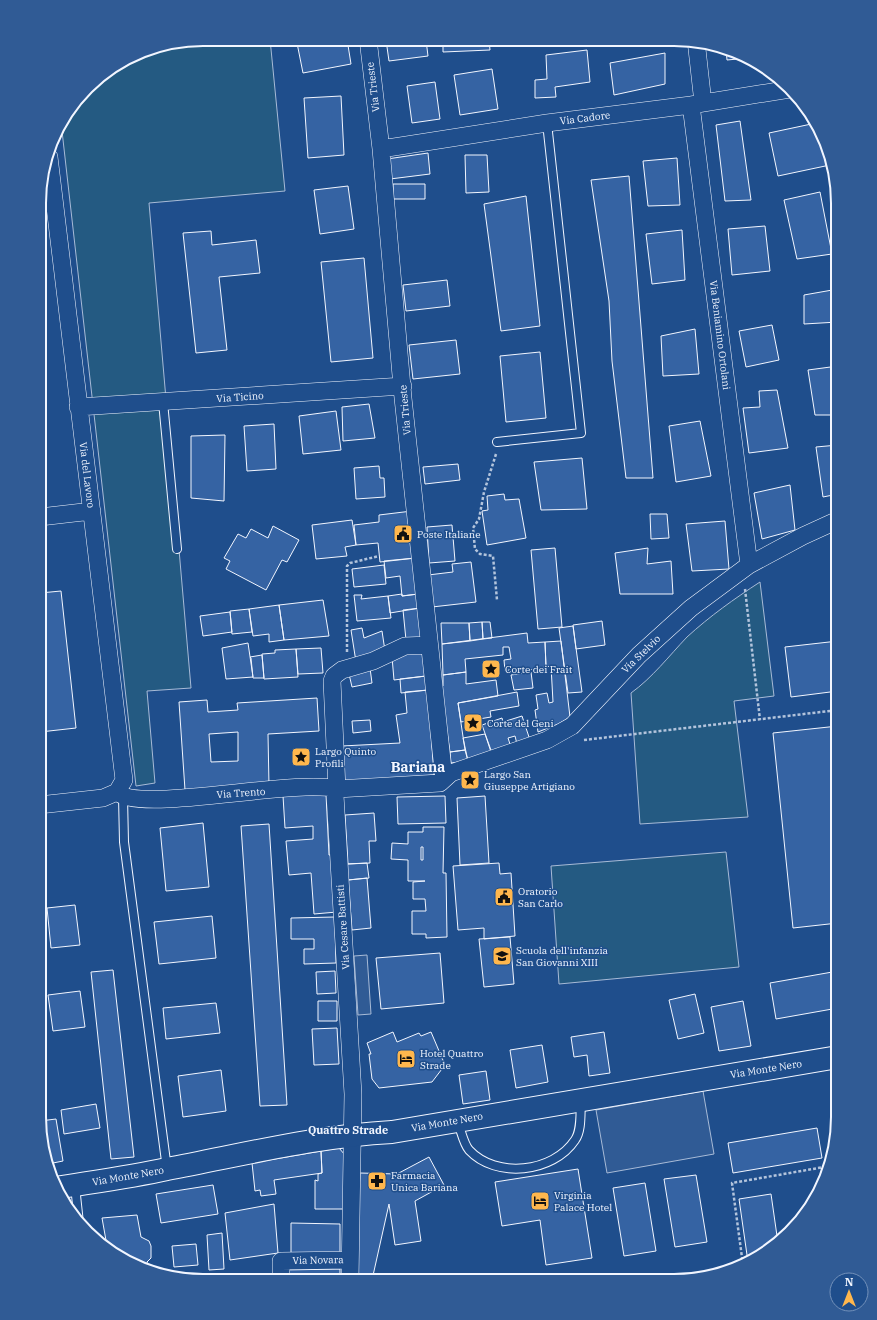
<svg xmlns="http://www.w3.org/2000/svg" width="877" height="1320" font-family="'IBM Plex Serif',serif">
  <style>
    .green { fill: #245a82; stroke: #a8bbd7 }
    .parking { fill: #305b95; stroke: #a8bbd7 }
    .building { fill: #3563a3; stroke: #f2f6ff; fill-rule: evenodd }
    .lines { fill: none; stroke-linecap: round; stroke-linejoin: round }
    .lane-casing { stroke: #f2f6ff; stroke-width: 10 }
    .street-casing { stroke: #f2f6ff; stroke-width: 18 }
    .secondary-casing { stroke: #f2f6ff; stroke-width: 24 }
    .path { stroke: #b3c4dc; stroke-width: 2.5; stroke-dasharray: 3 2; stroke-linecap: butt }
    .lane { stroke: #1f4e8c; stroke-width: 8 }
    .street { stroke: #1f4e8c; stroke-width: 17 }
    .secondary { stroke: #1f4e8c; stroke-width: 22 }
    .labels { text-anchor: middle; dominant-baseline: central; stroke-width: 3; stroke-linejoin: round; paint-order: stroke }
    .street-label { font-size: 10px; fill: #f2f6ff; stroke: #1f4e8c }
    .poi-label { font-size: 10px; fill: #f2f6ff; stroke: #1f4e8c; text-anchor: start }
    .neighbourhood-label { font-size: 11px; font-weight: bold; fill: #f2f6ff; stroke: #1f4e8c }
    .district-label { font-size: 14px; font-weight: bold; fill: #f2f6ff; stroke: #1f4e8c }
    .rim { fill: none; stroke: #f2f6ff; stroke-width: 2 }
  </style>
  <rect width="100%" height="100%" fill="#1f4e8c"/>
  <path class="green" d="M203 39H270L285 191 149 203 191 688 147 691 155 783 136 786 61 122 95 80 150 48Z
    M760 582 774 696 734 701 748 817 640 824 631 693C652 678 669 656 687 637 710 616 734 599 760 582Z
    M726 852 739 967 559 984 551 866Z"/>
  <path class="parking" d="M367 955 371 1014 358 1015 354 956Z
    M703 1091 714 1154 607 1173 596 1110Z"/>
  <path class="building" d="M319 39H347L351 64 303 73 297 43Z
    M386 40H426L428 56 389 61Z
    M443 40H489L490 50 443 52Z
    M726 49 737 52 748 58 727 60Z
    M587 50 590 82 555 87 556 97 535 98V80L547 79 546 55Z
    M665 53V84L614 95 610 63Z
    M492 69 498 109 460 115 454 75Z
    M435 82 440 119 412 123 407 86Z
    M341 96 344 155 308 158 304 98Z
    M740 121 751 200 725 201 716 125Z
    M816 123 825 140 830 165 778 176 769 133Z
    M428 153 430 174 390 179 387 159Z
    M465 155H487L489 192 466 193Z
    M677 158 680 205 648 206 643 161Z
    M629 176 653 478H626L612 361 609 301 591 180Z
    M393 184H425V199H393Z
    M348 186 354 229 320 234 314 190Z
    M820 192 832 254 797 259 784 200Z
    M526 196 540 326 501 331 484 204Z
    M765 226 770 271 732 275 728 229Z
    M682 230 685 280 652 284 646 234Z
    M211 231 212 245 256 240 260 273 219 277 227 350 196 353 183 233Z
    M364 258 373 358 331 362 321 262Z
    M447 280 450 306 406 311 403 285Z
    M838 289V322L804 324V295Z
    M772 325 779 360 746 367 739 331Z
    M695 329 699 374 663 376 661 336Z
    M456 340 460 374 413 379 409 345Z
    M540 352 546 418 506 422 500 356Z
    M838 366V415H815L808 370Z
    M777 390 788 448 749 453 743 408 760 407 759 391Z
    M369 404 375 438 343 441 342 407Z
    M336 411 341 450 303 454 299 416Z
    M700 421 711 476 676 482 669 426Z
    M274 424 276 469 247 471 244 426Z
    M225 435 224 501 191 498V436Z
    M838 445V494L823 497 816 447Z
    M582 458 587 509 541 510 534 462Z
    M458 464 460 480 425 484 423 467Z
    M379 466 380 478H384L385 497 356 499 354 468Z
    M790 485 795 530 762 539 754 493Z
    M504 494 505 500 519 499 526 538 487 545 482 511 488 510 487 496Z
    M412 511 416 558 380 562 378 543 356 545 354 525 379 522V515Z
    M650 514H667L669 538 651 539Z
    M352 520 356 545 345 547 347 556 316 559 312 525Z
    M725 521 729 569 692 571 686 524Z
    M452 525 455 561 429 563 427 527Z
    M273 526 299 540 287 562 282 560 266 590 226 569 230 561 224 558 238 534 246 538 251 529 268 538Z
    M555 548 562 627 538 629 531 550Z
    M648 548 647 564 671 561 673 594H620L615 553Z
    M415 558 418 594 402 596 400 576 386 578 384 561Z
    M471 562 476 602 432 607 428 575 453 572 452 564Z
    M384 565 386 584 354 587 352 569Z
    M61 591 76 728 40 732V593Z
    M402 594V596L418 594 420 608 390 613 388 596Z
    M354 595H362L361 599 388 596 391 618 357 621Z
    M323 600 329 636 284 640 279 605Z
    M279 605 284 640 269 642V634L253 636 249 609Z
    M421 608 424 638 406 640 403 610Z
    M249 609 252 632 232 634 230 611Z
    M230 612 232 632 203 636 200 616Z
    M602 621 605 645 576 649 573 625Z
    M482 622H490L492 638 483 639Z
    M482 622 483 639 470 641 469 623Z
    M441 623H469L470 641 442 644Z
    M573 626 582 692 568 693 559 628Z
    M362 628 364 638 382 631 385 651 356 662 351 630Z
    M527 633 528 643 545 642 546 667 529 670V668L514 672 513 669 505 671 504 660 511 659 509 647H503V655L465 659 466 672 443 675 442 644Z
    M561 641 570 717 558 724 538 732 535 710 538 709 536 695 547 693 549 703 553 702 551 666 546 667 545 642Z
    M838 641V691L791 697 785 647Z
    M248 643 253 677 226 679 222 648Z
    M321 648 323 673 298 674 296 649Z
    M296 649 298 677 264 679 262 654 275 653V650Z
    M423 649 426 676 394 680 392 657Z
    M262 655 264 678H253L251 658 250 657Z
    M370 668 372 683 352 687 349 674Z
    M466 672V684L496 680 498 696 458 703 465 750 450 752 440 687 443 686V675Z
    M531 672 533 688 514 690 511 675Z
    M426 676 428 690 401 693 400 679Z
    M428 690 434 775 344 782 342 746 400 743 396 715 407 713 405 692Z
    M517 692 519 706 490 711 491 717 461 722 458 703Z
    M317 698 319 731 268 734 269 786 185 790 179 702 207 700 208 712 238 710 237 703ZM238 732V761L211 762 209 734Z
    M522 716 530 740 517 744 515 736 508 738 511 747 492 753 482 725 502 718 503 722Z
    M370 720 371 731 353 733 352 721Z
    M838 726V923L793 928 773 733Z
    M485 734 492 755 468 761 463 738Z
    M465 750 468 761 451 763 450 752Z
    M326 794 329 855H333L337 912 314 914 311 873 289 875 286 841 313 839V826L285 828 283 796Z
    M445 796 446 823 398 824 397 797Z
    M485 796 489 863 460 865 457 798Z
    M374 813 376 841H369L370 863 348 864 345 815Z
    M203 823 209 887 166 891 160 828Z
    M269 824 287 1105 260 1106 241 826Z
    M423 827H444L443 873H446L447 937 426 938V934H412V911H426L425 899H413V882L425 881H408V860L391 859 392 843 408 844V832H423ZM421 847H423V860H421Z
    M367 863 369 878 348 880 346 864Z
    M499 863 500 874 511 873 515 936 484 939V928L458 930 453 866Z
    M367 878 371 928 352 930 348 880Z
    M75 905 80 945 51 948 47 908Z
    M212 916 216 958 159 964 154 922Z
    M335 917 336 963 304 964V949H314V939H291V918Z
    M510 937 514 984 484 987 479 939Z
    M440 953 444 1003 381 1009 376 958Z
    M113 970 134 1157 111 1159 91 972Z
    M335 971 336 993 317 994 316 972Z
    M838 971V1008L776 1019 770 983Z
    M80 991 85 1027 53 1031 48 995Z
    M695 994 704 1033 678 1039 669 1000Z
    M318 1001H337V1021H318Z
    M743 1001 751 1046 719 1051 711 1007Z
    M216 1003 220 1033 166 1039 163 1008Z
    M337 1028 339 1064 314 1065 312 1029Z
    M393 1032 397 1042 419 1033 421 1036 431 1032 445 1065 432 1082 379 1088 372 1079 369 1054H371L367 1043Z
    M604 1032 610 1073 589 1076 587 1055 574 1057 571 1037Z
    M542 1045 548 1082 516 1088 510 1050Z
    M221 1070 226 1111 183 1117 178 1076Z
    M486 1071 490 1100 463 1104 459 1075Z
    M96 1104 100 1128 64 1134 61 1110Z
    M56 1119 63 1161 48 1164 40 1121Z
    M817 1128 822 1158 733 1173 728 1143Z
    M339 1148 345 1155V1209H315V1180L318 1181V1174L322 1173 321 1151Z
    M321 1151 322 1173 274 1180 276 1194 261 1196 260 1190 255 1191 252 1163Z
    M429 1157 444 1185 415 1201 421 1241 395 1245 389 1204 372 1280H354L360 1173 397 1174Z
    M578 1169 592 1258 546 1265 540 1220 502 1226 495 1182Z
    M696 1175 707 1242 675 1247 664 1179Z
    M645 1183 656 1251 624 1256 613 1188Z
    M213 1185 218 1214 161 1223 156 1194Z
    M771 1194 778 1243 748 1262 739 1199Z
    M274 1204 278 1253 230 1260 225 1213Z
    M137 1215 141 1237 149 1241 151 1246V1258L147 1262 149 1271 140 1269 117 1255 116 1249 107 1246 102 1218Z
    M291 1223 340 1224V1258L291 1257Z
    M222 1233 224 1269 209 1270 207 1235Z
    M196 1244 198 1265 174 1267 172 1246Z
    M340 1269V1280H283V1270Z"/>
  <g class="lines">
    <defs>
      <path id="lane" d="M163 402 177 549
        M497 442 581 433 547 123
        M123 797 124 842 167 1169
        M457 1121C461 1129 463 1143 469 1150 496 1179 553 1173 575 1140 582 1130 580 1113 581 1101
        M75 1186 79 1223"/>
      <path id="street" d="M368 39 381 149 403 398 444 779
        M696 40 703 103
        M691 105 749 565
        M381 149 547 123 691 105 790 89
        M49 157 124 780 117 792
        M78 407 403 386
        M40 517 92 511
        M117 792C138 814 296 778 337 789L440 783 451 773 547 740 572 726 639 655 691 608 749 565 803 536 838 520
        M39 805 103 798 117 792
        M281 1280V1261L350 1260
        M350 1280 353 1094 335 795 337 789 332 681 334 676 342 670 373 661 405 646 429 645"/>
      <path id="secondary" d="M56 1188C93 1182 131 1177 167 1169 242 1155 316 1136 392 1132L838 1057"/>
    </defs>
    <use href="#lane" class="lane-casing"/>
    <use href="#street" class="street-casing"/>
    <use href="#secondary" class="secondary-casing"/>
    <path class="path" d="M496 454 484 492 479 519 473 528 475 549 480 554 493 556 497 600
      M745 589 760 720
      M347 652V566L350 563 379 556
      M584 740 838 710
      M822 1168 824 1181
      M743 1265 732 1183 830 1166"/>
    <use href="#lane" class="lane"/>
    <use href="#street" class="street"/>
    <use href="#secondary" class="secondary"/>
  </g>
  <defs>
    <symbol id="civic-square" viewBox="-11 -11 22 22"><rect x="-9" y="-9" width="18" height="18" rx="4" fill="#ffb74d" stroke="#1f4e8c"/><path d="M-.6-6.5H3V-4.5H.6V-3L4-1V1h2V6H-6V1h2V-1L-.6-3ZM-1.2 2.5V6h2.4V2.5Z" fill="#111"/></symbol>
    <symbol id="sight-square" viewBox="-11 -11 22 22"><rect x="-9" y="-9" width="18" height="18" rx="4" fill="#ffb74d" stroke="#1f4e8c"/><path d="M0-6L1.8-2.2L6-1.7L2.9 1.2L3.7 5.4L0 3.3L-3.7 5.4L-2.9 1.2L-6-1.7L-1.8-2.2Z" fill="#111"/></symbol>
    <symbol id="school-square" viewBox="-11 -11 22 22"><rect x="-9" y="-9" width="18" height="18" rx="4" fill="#ffb74d" stroke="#1f4e8c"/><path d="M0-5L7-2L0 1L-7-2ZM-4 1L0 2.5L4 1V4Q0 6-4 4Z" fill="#111"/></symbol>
    <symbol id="hotel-square" viewBox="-11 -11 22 22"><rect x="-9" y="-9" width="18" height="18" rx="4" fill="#ffb74d" stroke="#1f4e8c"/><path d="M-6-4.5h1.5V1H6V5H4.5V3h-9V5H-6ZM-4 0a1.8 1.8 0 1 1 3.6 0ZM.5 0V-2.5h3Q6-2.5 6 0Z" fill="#111"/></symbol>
    <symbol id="pharmacy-square" viewBox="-11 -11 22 22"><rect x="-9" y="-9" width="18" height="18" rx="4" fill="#ffb74d" stroke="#1f4e8c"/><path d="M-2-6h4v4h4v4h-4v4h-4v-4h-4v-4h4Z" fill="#111"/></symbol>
  </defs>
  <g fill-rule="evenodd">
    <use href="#civic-square" x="392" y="523" width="22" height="22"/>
    <use href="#sight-square" x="480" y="658" width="22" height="22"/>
    <use href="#sight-square" x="462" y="712" width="22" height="22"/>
    <use href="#sight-square" x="290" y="746" width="22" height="22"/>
    <use href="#sight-square" x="459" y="769" width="22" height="22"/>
    <use href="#civic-square" x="493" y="886" width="22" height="22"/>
    <use href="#school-square" x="491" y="945" width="22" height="22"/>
    <use href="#hotel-square" x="395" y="1048" width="22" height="22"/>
    <use href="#pharmacy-square" x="366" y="1170" width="22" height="22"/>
    <use href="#hotel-square" x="529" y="1190" width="22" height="22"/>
  </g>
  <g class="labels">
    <g class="street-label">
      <text transform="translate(373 87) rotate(-97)">Via Trieste</text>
      <text transform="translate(585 118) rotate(-7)">Via Cadore</text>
      <text transform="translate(720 335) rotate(83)">Via Beniamino Ortolani</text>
      <text transform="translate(240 397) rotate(-4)">Via Ticino</text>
      <text transform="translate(405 410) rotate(-95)">Via Trieste</text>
      <text transform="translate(87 475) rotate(83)">Via del Lavoro</text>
      <text transform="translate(641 654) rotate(-44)">Via Stelvio</text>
      <text transform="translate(241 793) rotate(-4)">Via Trento</text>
      <text transform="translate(343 927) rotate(-94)">Via Cesare Battisti</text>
      <text transform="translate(766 1069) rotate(-9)">Via Monte Nero</text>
      <text transform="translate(447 1122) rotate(-10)">Via Monte Nero</text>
      <text transform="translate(128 1176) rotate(-10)">Via Monte Nero</text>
      <text transform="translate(318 1260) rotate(-1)">Via Novara</text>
    </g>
    <g class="poi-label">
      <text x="417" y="534">Poste Italiane</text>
      <text x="505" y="669">Corte dei Frait</text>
      <text x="487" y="723">Corte del Geni</text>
      <text x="315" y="751">Largo Quinto<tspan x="315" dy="12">Profili</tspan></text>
      <text x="484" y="774">Largo San<tspan x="484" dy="12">Giuseppe Artigiano</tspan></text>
      <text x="518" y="891">Oratorio<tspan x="518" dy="12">San Carlo</tspan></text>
      <text x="516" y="950">Scuola dell'infanzia<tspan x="516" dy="12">San Giovanni XIII</tspan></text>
      <text x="420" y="1053">Hotel Quattro<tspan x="420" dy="12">Strade</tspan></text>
      <text x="391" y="1175">Farmacia<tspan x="391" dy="12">Unica Bariana</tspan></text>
      <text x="554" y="1195">Virginia<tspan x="554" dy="12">Palace Hotel</tspan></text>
    </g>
    <g class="neighbourhood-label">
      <text x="348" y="1130">Quattro Strade</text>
    </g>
    <g class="district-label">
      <text x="418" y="767">Bariana</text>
    </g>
  </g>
  <path d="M0 0H877V1320H0ZM203 46H674A157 157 0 0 1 831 203V1117A157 157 0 0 1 674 1274H203A157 157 0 0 1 46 1117V203A157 157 0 0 1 203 46Z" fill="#305b95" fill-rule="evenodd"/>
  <path class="rim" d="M203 46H674A157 157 0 0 1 831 203V1117A157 157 0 0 1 674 1274H203A157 157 0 0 1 46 1117V203A157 157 0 0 1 203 46Z"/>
  <g transform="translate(849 1292)"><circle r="19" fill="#1f4e8c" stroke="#7391ba"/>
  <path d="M0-3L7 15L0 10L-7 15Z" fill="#ffb74d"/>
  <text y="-6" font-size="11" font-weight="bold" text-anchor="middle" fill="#f2f6ff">N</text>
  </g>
</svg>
